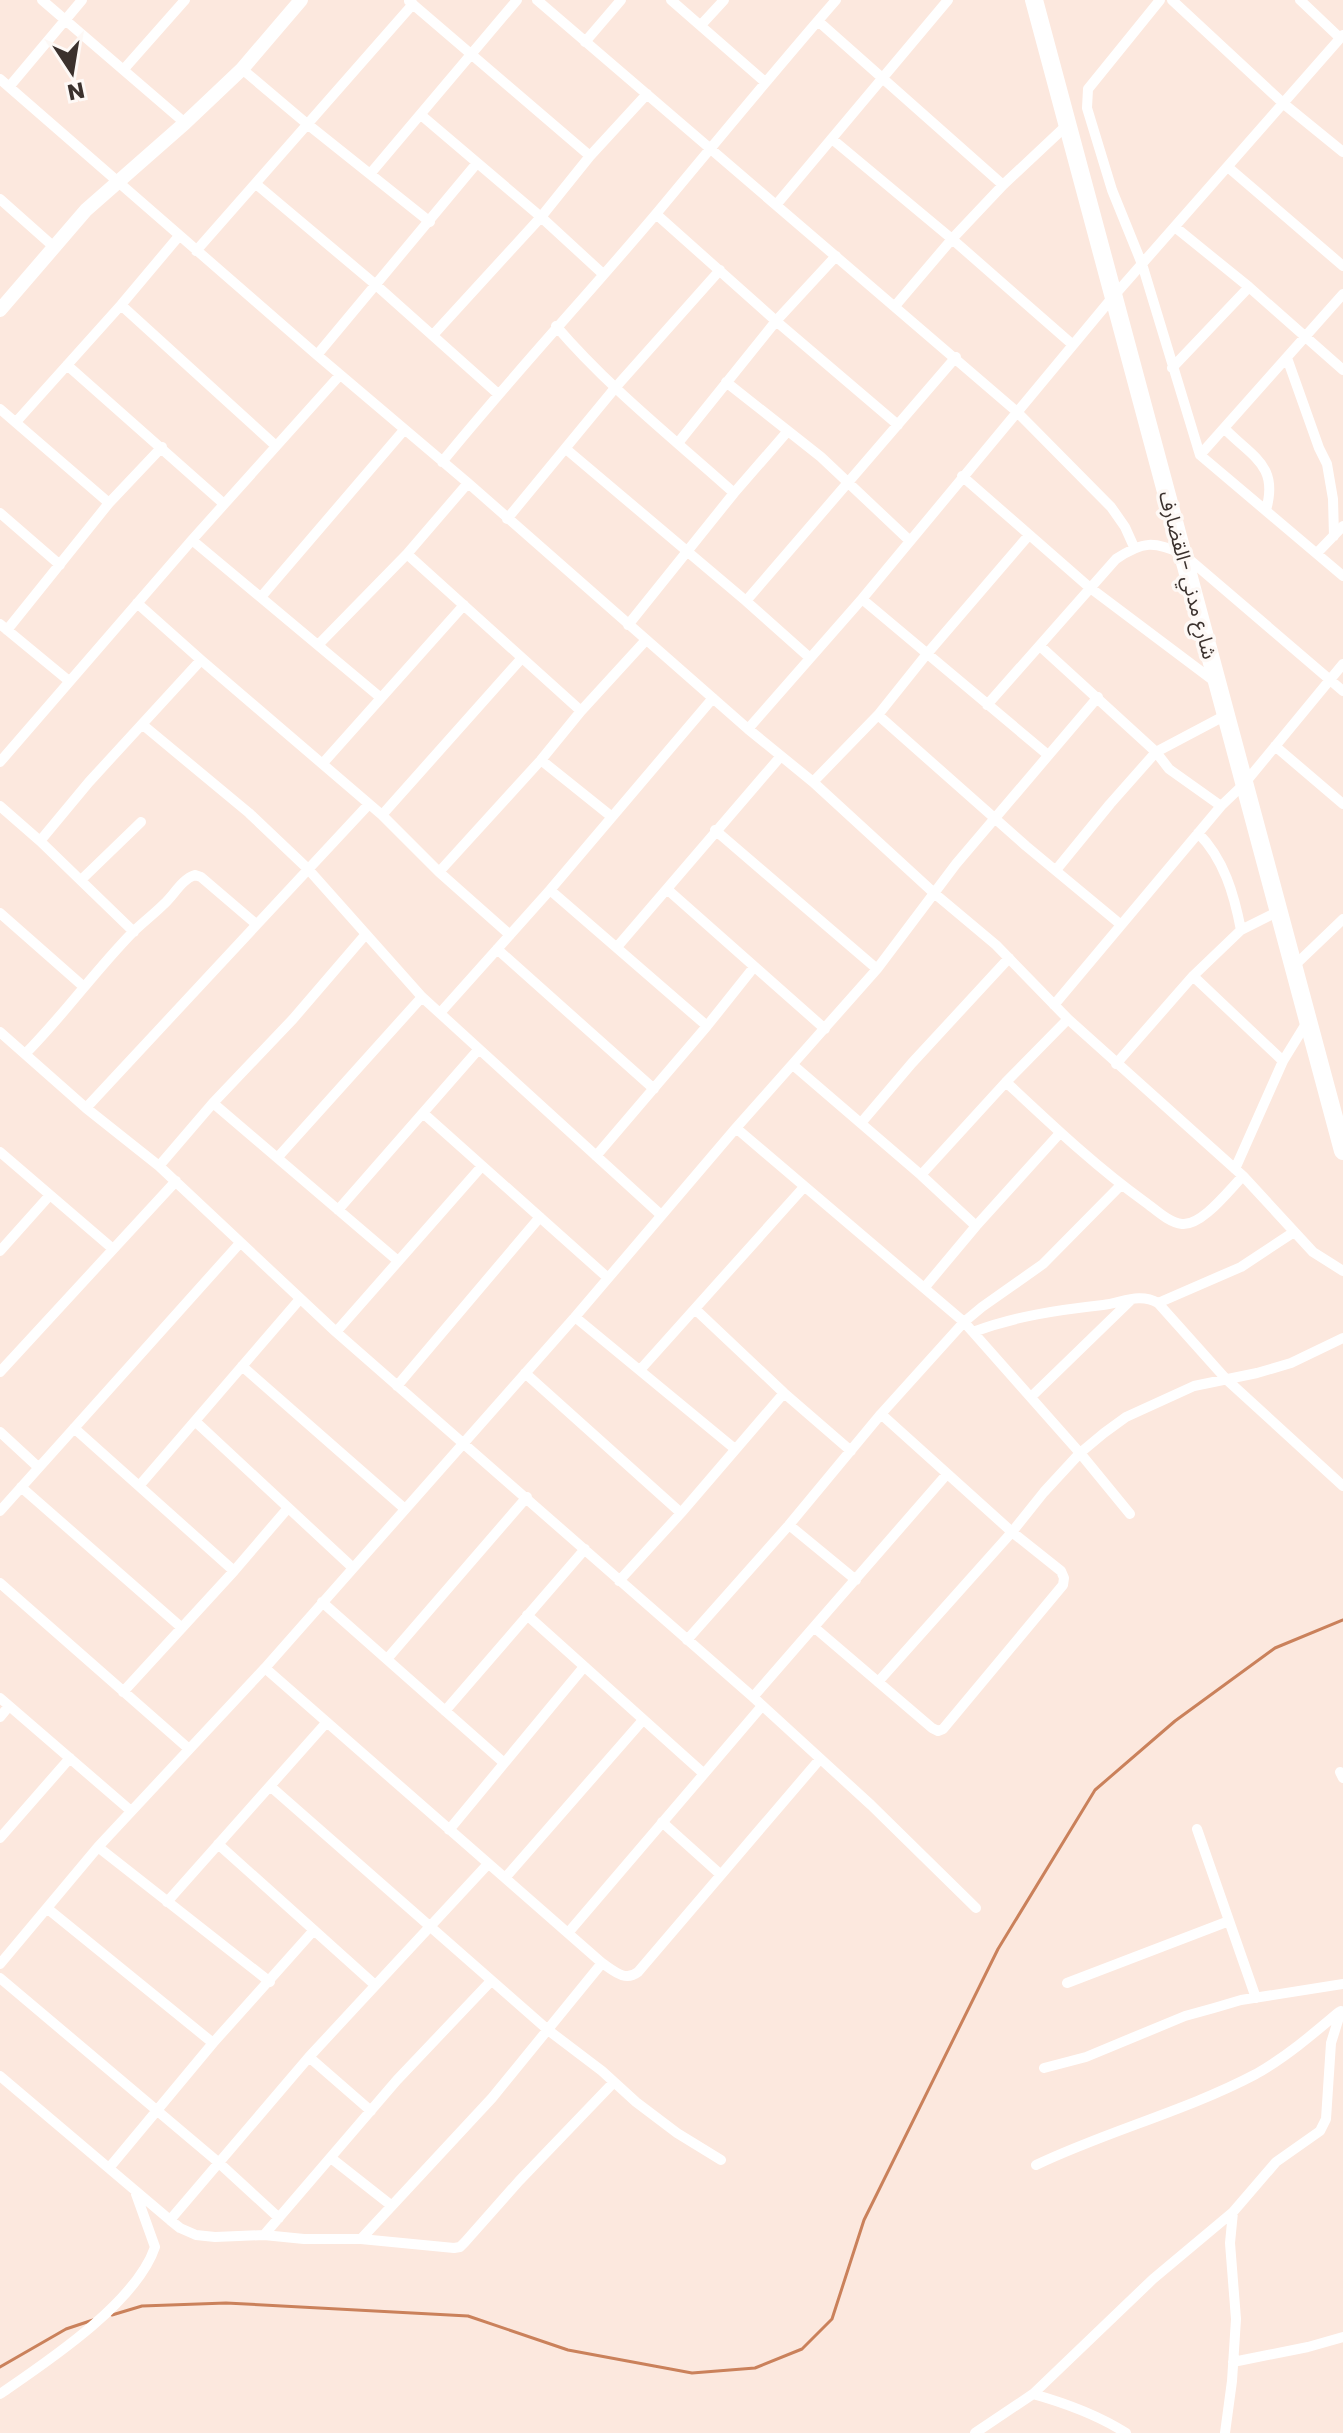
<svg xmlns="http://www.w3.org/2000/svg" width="1343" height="2433" font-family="Poppins,'Noto Sans Arabic',sans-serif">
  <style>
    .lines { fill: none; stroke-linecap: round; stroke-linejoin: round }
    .stream { stroke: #ca815b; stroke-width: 3 }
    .minor { stroke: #fff; stroke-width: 10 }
    .tertiary { stroke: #fff; stroke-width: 14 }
    .trunk { stroke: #fff; stroke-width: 18 }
    .labels { text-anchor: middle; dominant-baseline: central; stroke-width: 7; stroke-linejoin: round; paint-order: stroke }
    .street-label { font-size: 20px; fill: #3b312d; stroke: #fef9f6 }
  </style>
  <rect width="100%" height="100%" fill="#fce8de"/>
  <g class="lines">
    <path class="stream" d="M112 2315 142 2306 226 2303 468 2316 568 2350 692 2373 755 2368 802 2349 832 2319 864 2220 998 1949 1095 1790 1175 1721 1275 1648 1343 1620
      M0 2367 66 2329 93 2320"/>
    <path class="minor" d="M42 0 185 123
      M537 0 1016 411 1111 507 1125 527 1134 547
      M671 0 765 82
      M1160 0 1088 89 1087 108 1112 190 1142 264 1200 455 1343 576
      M1172 0 1284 104 1343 152
      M1300 0 1340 38
      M409 1 590 156
      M818 21 1003 185
      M701 25 724 0
      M585 42 621 0
      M124 69 185 0
      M242 69 306 123 430 222
      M0 79 317 355 468 483 748 729 813 782 934 893 996 945 1068 1019 1006 1082 921 1175
      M9 87 82 0
      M421 115 541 217 603 274
      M832 139 952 239 1073 345
      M1229 168 1343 266
      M370 174 517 0
      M256 184 376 285 497 393
      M0 199 54 247
      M776 205 948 0
      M656 214 776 321 898 425
      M1175 227 1249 287 1343 370
      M196 251 413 4
      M121 305 276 446
      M895 306 952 239 1003 185 1067 125
      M556 326C609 388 674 439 734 493
      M433 335 541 217 590 156 647 94
      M317 355 477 163
      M1287 358 1319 448 1327 464 1333 499 1334 536
      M67 365 224 504
      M1172 368 1249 287
      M726 382 821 457 910 541
      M0 409 109 503
      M16 422 121 305 179 236
      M1225 429C1252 457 1279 465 1266 510
      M678 443 776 321 836 256
      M566 449 746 601 810 658
      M1200 455 1343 294
      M442 462C511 377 586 297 656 214 716 142 775 70 836 0
      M962 476 1089 587 1214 681
      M0 513 60 565
      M507 519 615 388 720 270
      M192 540 381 698
      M1317 553 1343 526
      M407 554 581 711
      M261 597 404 430
      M862 599 1048 755
      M746 601 956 357
      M137 603 201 660 382 815 439 872 510 935
      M0 624 69 681
      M628 625 734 493 787 432
      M7 630 109 503 162 447
      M319 644 407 554 468 483
      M1040 646 1156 752 1169 769 1221 806
      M987 705 1116 559C1143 541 1154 541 1183 554L1343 691
      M878 715 1026 846 1120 924
      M143 725 249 813 308 869 422 997 661 1215
      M748 729 862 599 1112 298 1343 35
      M1275 746 1343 804
      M541 760 612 817
      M0 762 192 540 340 375
      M323 763 464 605
      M813 782 878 715 926 655 1029 535
      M0 806 40 841 134 932
      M382 815 521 659
      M715 830 877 969
      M1198 833C1224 859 1234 894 1241 930
      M40 841 89 782 201 660
      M1056 870 1110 804 1156 752 1226 715
      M439 872 541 760 581 711 646 640
      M81 880 141 822
      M550 890 707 1026
      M668 890 825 1029
      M0 913 84 987
      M617 947 781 756
      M497 949 654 1089
      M1293 967 1343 919
      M1193 976 1283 1061
      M1054 1005 1221 806 1244 784 1343 664
      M440 1013 550 890 713 698
      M1068 1019 1243 1176 1313 1252 1343 1271
      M0 1032 86 1108 159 1166 336 1332 753 1697 871 1805 976 1908
      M25 1054C63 1016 94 972 132 933 142 923 154 914 164 904 174 895 182 879 195 875L201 877 256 924
      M1116 1064 1193 976 1241 930 1279 911
      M793 1065 921 1175 976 1226
      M1006 1082C1051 1124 1095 1166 1145 1202 1155 1209 1169 1223 1182 1224 1202 1226 1229 1190 1243 1176
      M213 1103 398 1261
      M86 1108 369 804
      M423 1113 608 1278
      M861 1123 912 1063 1009 958
      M736 1128 964 1322 1080 1453 1130 1514
      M0 1152 113 1249
      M596 1156 707 1026 754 967
      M278 1157 422 997
      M159 1166 213 1103 293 1019 366 934
      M1235 1169 1283 1061 1307 1022
      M338 1210 478 1050
      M0 1251 50 1195
      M925 1287 976 1226 1060 1133
      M1158 1303 1241 1267 1294 1232
      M695 1309 784 1393 851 1451
      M575 1317 735 1449
      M336 1332 482 1166
      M973 1332C1016 1316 1058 1310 1103 1305 1122 1303 1139 1292 1158 1303L1226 1379 1343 1486
      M242 1366 405 1509
      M640 1370 804 1187
      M0 1372 176 1181
      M525 1373 681 1513
      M397 1386 540 1217
      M1031 1397 1132 1299
      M196 1422 352 1567
      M74 1428 234 1571
      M0 1432 38 1467
      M139 1486 300 1299
      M21 1487 182 1628
      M0 1511 240 1243
      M789 1525 856 1580
      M619 1581 681 1513 784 1393
      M0 1583 189 1749
      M322 1602 503 1762
      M527 1615 703 1773
      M815 1628 932 1728 938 1731 943 1729 1063 1585 1064 1578 1061 1571 1012 1532 881 1414
      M687 1640 789 1525 881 1414 964 1322 982 1307 1043 1264 1121 1185
      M387 1659 527 1497
      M265 1668 602 1963C614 1971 625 1982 638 1972L820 1759
      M878 1682 1012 1532 1044 1492 1080 1453 1104 1433 1126 1417 1194 1386 1257 1373 1291 1363 1343 1338
      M123 1692 234 1571 288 1508
      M753 1697 947 1474
      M0 1698 131 1811
      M445 1711 585 1549
      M0 1717 9 1706
      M1340 1772 1343 1778
      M270 1786 548 2030 602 2071 636 2102 677 2133 721 2160
      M662 1822 721 1875
      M1197 1829 1256 1998
      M449 1830 583 1668
      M0 1838 70 1758
      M218 1844 375 1985
      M98 1847 270 1982
      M505 1878 643 1720
      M167 1902 326 1723
      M48 1909 213 2043
      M568 1933 762 1706
      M0 1964 98 1847 265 1668 575 1317 736 1128 877 969 956 864 1098 697
      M0 1978 218 2162 279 2218
      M1067 1983 1229 1921
      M309 2057 371 2111
      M1044 2068 1086 2057 1185 2016 1214 2008 1241 2000 1343 1984
      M0 2076 170 2220 180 2228 196 2235 215 2237 264 2235 304 2239H361L454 2248 460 2247 465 2242 519 2181 614 2082
      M331 2158 392 2206
      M1036 2165C1107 2131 1186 2111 1256 2074 1286 2057 1313 2034 1339 2012
      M109 2168 213 2043 314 1930
      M170 2220 309 2057 488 1864
      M264 2235 397 2080 491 1981
      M361 2239 492 2098 602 1963
      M1233 2362 1308 2347 1343 2337
      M0 2394C48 2361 136 2303 155 2247L136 2194
      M1033 2394C1065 2403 1098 2415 1126 2433
      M975 2433 1033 2394 1153 2279 1233 2212 1276 2162 1320 2131 1326 2119 1331 2043 1341 2011
      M1225 2433 1232 2381 1236 2319 1230 2243 1233 2212"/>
    <path class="tertiary" d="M0 310 86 210 185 123 242 69 301 0"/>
    <path class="trunk" d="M1034 0 1343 1151"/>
  </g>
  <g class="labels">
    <g class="street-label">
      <text transform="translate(1188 575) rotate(75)">شارع مدني -القضارف</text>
    </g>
  </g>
  <g transform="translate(72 72) rotate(168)" stroke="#fef9f6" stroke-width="6" paint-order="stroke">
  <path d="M0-6L14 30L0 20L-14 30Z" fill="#3b312d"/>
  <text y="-12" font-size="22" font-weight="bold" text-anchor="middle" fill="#3b312d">N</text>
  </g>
</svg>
